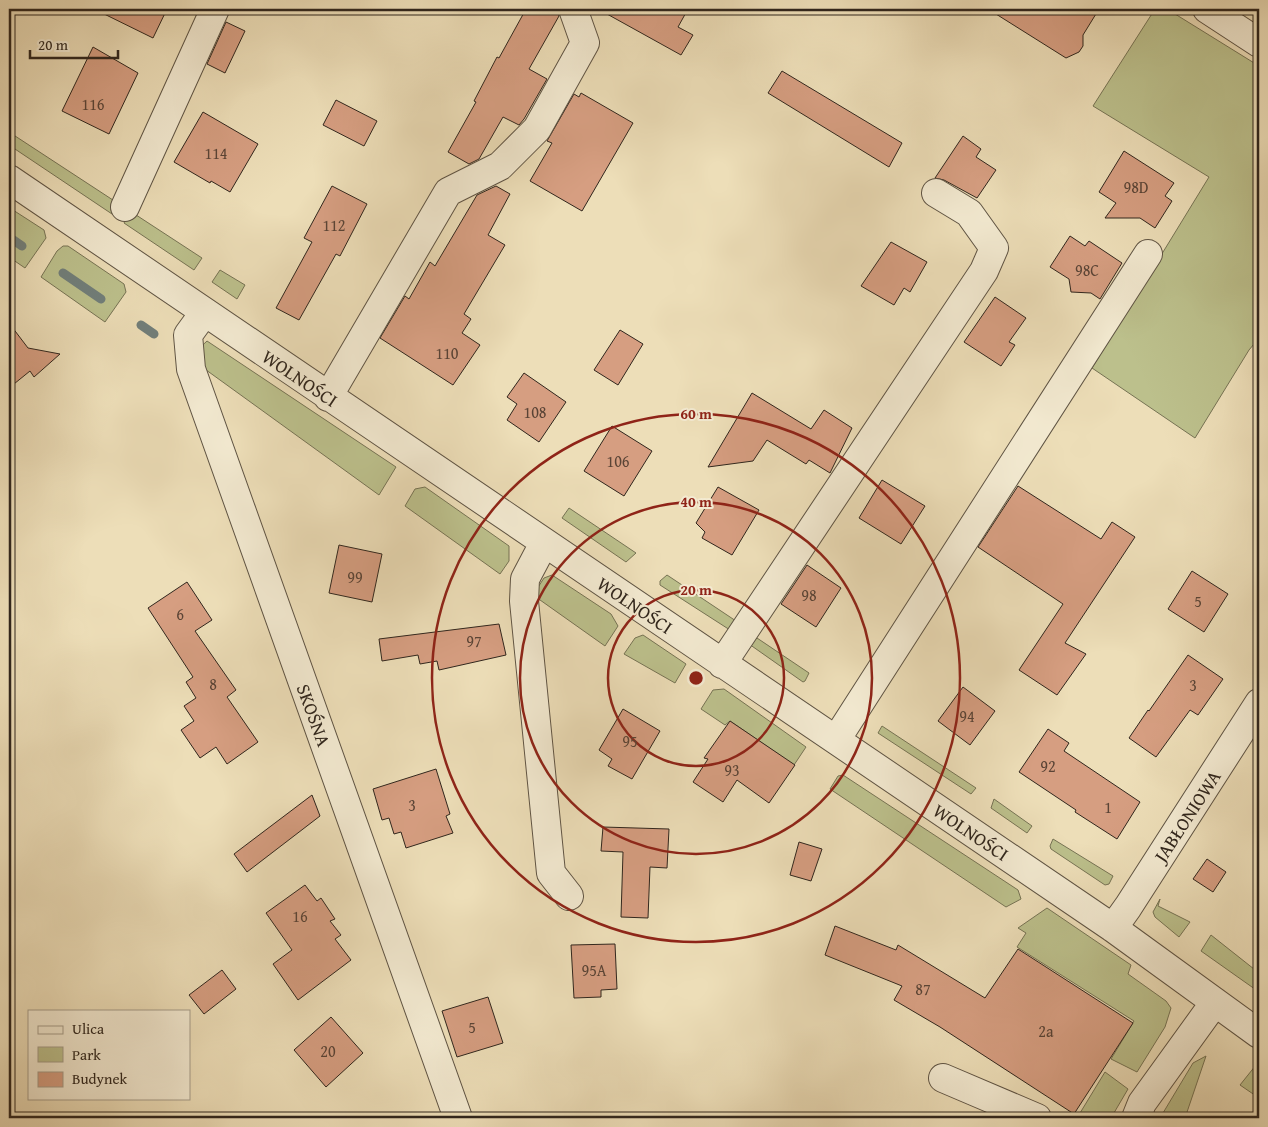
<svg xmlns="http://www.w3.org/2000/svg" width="1268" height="1127" font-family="'Gentium Book Plus',serif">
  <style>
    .green { fill: #bcc08c; stroke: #767354 }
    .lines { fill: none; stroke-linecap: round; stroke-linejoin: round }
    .stream { stroke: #717f7b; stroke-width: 9 }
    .building { fill: #d69e81; stroke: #30261d }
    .minor-casing { stroke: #5f5444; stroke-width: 30 }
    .minor { stroke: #f3ead1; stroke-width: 28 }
    .ring { fill: none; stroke: #8f2418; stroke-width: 2.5 }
    .labels { text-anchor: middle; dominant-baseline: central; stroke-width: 4; stroke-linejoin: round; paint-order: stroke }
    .number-label { font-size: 16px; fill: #5a4436 }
    .street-label { font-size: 19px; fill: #30261d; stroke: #f3ead1 }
    .centre { fill: #8f2418; stroke: #f3ead1; stroke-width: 2.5 }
    .ring-label { font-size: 15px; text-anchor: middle; font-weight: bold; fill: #8f2418; stroke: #f3ead1; stroke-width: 4; stroke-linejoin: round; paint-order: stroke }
  </style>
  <rect width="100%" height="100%" fill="#eddeb8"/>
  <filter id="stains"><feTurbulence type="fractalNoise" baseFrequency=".004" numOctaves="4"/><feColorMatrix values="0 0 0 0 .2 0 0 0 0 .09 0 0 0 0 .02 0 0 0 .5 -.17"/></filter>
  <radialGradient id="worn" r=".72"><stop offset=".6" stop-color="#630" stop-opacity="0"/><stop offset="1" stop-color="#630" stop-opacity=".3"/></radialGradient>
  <path class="green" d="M1155 9H1167L1259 66V338L1249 350 1195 438 1092 368 1209 177 1093 106Z
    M9 132 119 204 112 214 9 145Z
    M9 210H13L44 230 46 238 25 268 9 257Z
    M130 211 202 258 194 270 124 223Z
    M63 246H68L124 284 126 292 105 322 41 277 57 251Z
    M220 270 245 285 237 299 212 282Z
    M207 341 396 467 379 495 202 367 211 391 206 394C200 377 190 355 207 341Z
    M425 487 509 546V561L500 574 405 506 415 489Z
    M569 508 636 553 626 562 562 518Z
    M552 575 611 614 618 626 605 646 533 595 544 578Z
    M667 575 736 621 730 630 660 585V581Z
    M643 635 686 664 675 683 624 654 635 638Z
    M757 638 809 673 805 681 803 682 749 644Z
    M724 689 806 747 794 765 730 721 725 725 701 709 713 690Z
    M882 726 976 788 971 794 878 733Z
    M843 775 1018 890 1021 899 1006 907 830 789 838 776Z
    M994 799 1032 826 1027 833 991 808Z
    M1053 839 1113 876 1109 884 1105 885 1051 849 1050 846Z
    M1160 899 1158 906 1190 922 1179 937 1155 917 1153 912Z
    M1047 908 1131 965 1128 974 1166 1001 1171 1008 1165 1027 1137 1072 1111 1059 1134 1021 1017 947 1026 933 1018 928Z
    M1211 935 1259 973V992L1201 951Z
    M1206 1056 1185 1118H1160L1193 1063Z
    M1256 1065 1259 1067V1098L1240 1085Z
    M1105 1072 1128 1089 1111 1118H1077Z"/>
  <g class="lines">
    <path class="stream" d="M9 237 22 246
      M63 273 101 299
      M141 325 154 334"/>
  </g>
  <path class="building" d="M94 9H167L153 38Z
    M526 9H558L559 16 529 69 547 79 524 119 519 125 503 117 479 159 469 164 448 152 476 102 474 101 497 57 499 58Z
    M598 9H688L678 27 693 35 681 55Z
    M988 9H1099L1083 35V46L1079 52 1066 58Z
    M226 22 245 31 225 73 207 64Z
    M93 47 138 73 109 134 62 111Z
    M782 71 902 143 889 167 768 93Z
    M581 93 633 123 582 211 530 181 552 143 547 141 574 94 579 97Z
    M336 100 377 121 364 146 323 125Z
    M203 112 258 144 230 192 211 181 210 183 174 162Z
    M963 136 981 149 976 157 996 170 977 198 944 180 935 178Z
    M1124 151 1174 183 1165 196 1172 201 1155 228 1140 218H1105L1116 203 1099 192Z
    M332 186 367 204 340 256 336 254 299 320 276 308 312 242 304 238Z
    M496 186 510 194 488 235 505 245 464 314 471 319 462 333 480 345 453 385 380 338 405 296 409 299 430 262 435 266 477 195Z
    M1070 236 1085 246 1089 241 1122 263 1100 299 1091 293 1071 292 1069 279 1050 267Z
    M891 242 927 262 910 292 904 288 894 305 861 286Z
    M995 297 1026 318 1009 342 1015 345 1001 366 964 342Z
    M9 323 28 348 60 354 34 377 30 371 9 388Z
    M620 330 643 344 618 385 594 370Z
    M524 373 566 402 539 442 507 420 517 404 507 397Z
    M752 393 811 429 824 410 852 428 830 473 809 460 806 464 767 440 753 461 708 467Z
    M612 426 652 451 624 496 584 471Z
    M882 480 925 506 901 544 859 518Z
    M1018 486 1101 539 1112 522 1135 537 1065 643 1086 654 1057 695 1019 670 1063 604 978 547Z
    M718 487 759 510 732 555 702 538 705 532 696 523Z
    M339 545 382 554 372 602 329 593Z
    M807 565 841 588 816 627 781 604Z
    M1192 571 1228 594 1204 632 1168 609Z
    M187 582 212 620 195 631 236 690 227 697 258 742 227 764 216 747 200 758 181 730 194 721 184 706 196 698 186 682 193 677 148 608Z
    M499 624 506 655 439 670 437 661 420 664 418 655 382 661 379 639Z
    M1188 655 1223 679 1198 715 1190 710 1156 757 1129 738 1148 710 1149 711Z
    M963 687 995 711 970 745 938 721Z
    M623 709 660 731 632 779 608 766 612 759 599 750Z
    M730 721 795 765 769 803 737 780 723 802 693 782 708 759 704 758Z
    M1048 729 1069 743 1064 751 1140 802 1117 839 1075 812 1076 810 1019 772Z
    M436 769 450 814 446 816 453 833 406 848 401 832 394 834 389 818 382 820 373 789Z
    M312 795 320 816 247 872 234 854Z
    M603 827 669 829 667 868 650 867 648 918 621 917 623 852 601 851Z
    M799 842 822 849 811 881 790 875Z
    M1207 859 1226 872 1213 892 1193 879Z
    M305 885 317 901 321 898 335 919 330 921 341 935 335 939 351 960 298 1000 273 964 292 950 266 913Z
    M835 926 896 950 898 945 985 998 1018 949 1133 1023 1074 1114 940 1027 894 1000 902 986 825 955Z
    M615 944 617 989 601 990V997L574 998 571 945Z
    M222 970 236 989 204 1014 189 995Z
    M488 997 503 1043 457 1057 442 1011Z
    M331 1017 363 1053 326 1087 294 1050Z"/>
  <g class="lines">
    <defs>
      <path id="minor" d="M1207 9 1259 43
        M9 179 1113 928 1259 1034
        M125 207 215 9
        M204 313 188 335 191 369 458 1118
        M328 397 448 192 500 166 537 129 585 43 573 9
        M544 543 525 579 524 601 551 873 569 896
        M722 664 984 271 994 248 969 213 936 193
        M836 740 1148 254
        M1113 928 1128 907 1259 703
        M943 1078 1037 1118
        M1136 1118 1142 1103 1215 1002"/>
    </defs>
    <use href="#minor" class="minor-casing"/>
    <use href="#minor" class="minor"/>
  </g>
  <g class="ring">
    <circle cx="696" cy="678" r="88"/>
    <circle cx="696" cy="678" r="176"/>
    <circle cx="696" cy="678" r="264"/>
  </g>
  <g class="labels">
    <g class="number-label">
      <text x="93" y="104">116</text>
      <text x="216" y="153">114</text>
      <text x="1136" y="187">98D</text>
      <text x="334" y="225">112</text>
      <text x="1087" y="270">98C</text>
      <text x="447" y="353">110</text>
      <text x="535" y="412">108</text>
      <text x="618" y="461">106</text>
      <text x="355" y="577">99</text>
      <text x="809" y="595">98</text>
      <text x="1198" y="601">5</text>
      <text x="180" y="614">6</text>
      <text x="474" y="641">97</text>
      <text x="213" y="684">8</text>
      <text x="1193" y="685">3</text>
      <text x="967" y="716">94</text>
      <text x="630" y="741">95</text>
      <text x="1048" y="766">92</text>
      <text x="732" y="770">93</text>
      <text x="412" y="805">3</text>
      <text x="1108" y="807">1</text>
      <text x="300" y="916">16</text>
      <text x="594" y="970">95A</text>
      <text x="923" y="989">87</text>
      <text x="472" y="1027">5</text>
      <text x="1046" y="1031">2a</text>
      <text x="328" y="1051">20</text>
    </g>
    <g class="street-label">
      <text transform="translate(300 378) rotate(34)">WOLNOŚCI</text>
      <text transform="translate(635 605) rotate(34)">WOLNOŚCI</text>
      <text transform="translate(314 715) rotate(70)">SKOŚNA</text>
      <text transform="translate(1187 816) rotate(-57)">JABŁONIOWA</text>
      <text transform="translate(971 832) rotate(34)">WOLNOŚCI</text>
    </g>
  </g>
  <circle cx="696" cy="678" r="8" class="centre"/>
  <g class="ring-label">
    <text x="696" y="419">60 m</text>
    <text x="696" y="507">40 m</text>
    <text x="696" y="595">20 m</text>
  </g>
  <rect width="1268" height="1127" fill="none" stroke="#eddeb8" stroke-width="30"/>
  <rect x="10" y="10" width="1248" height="1107" fill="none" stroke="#30261d" stroke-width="2.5"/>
  <rect x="15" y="15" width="1238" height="1097" fill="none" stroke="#30261d"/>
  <rect x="28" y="1010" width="162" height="90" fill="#f3ead1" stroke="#a59c89"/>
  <rect x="38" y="1026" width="25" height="8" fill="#f3ead1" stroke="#a59c89"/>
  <text x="72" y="1034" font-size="15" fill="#30261d">Ulica</text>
  <rect x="38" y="1047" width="25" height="15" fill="#bcc08c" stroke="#a59c89"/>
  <text x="72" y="1060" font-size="15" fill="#30261d">Park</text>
  <rect x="38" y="1072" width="25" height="15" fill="#d69e81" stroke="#a59c89"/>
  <text x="72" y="1084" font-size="15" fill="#30261d">Budynek</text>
  <path d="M30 50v8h88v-8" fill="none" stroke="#30261d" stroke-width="2.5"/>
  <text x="38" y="50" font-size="15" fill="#30261d" stroke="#f3ead1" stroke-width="4" paint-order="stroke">20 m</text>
  <rect width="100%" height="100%" filter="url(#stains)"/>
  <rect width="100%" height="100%" fill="url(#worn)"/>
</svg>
